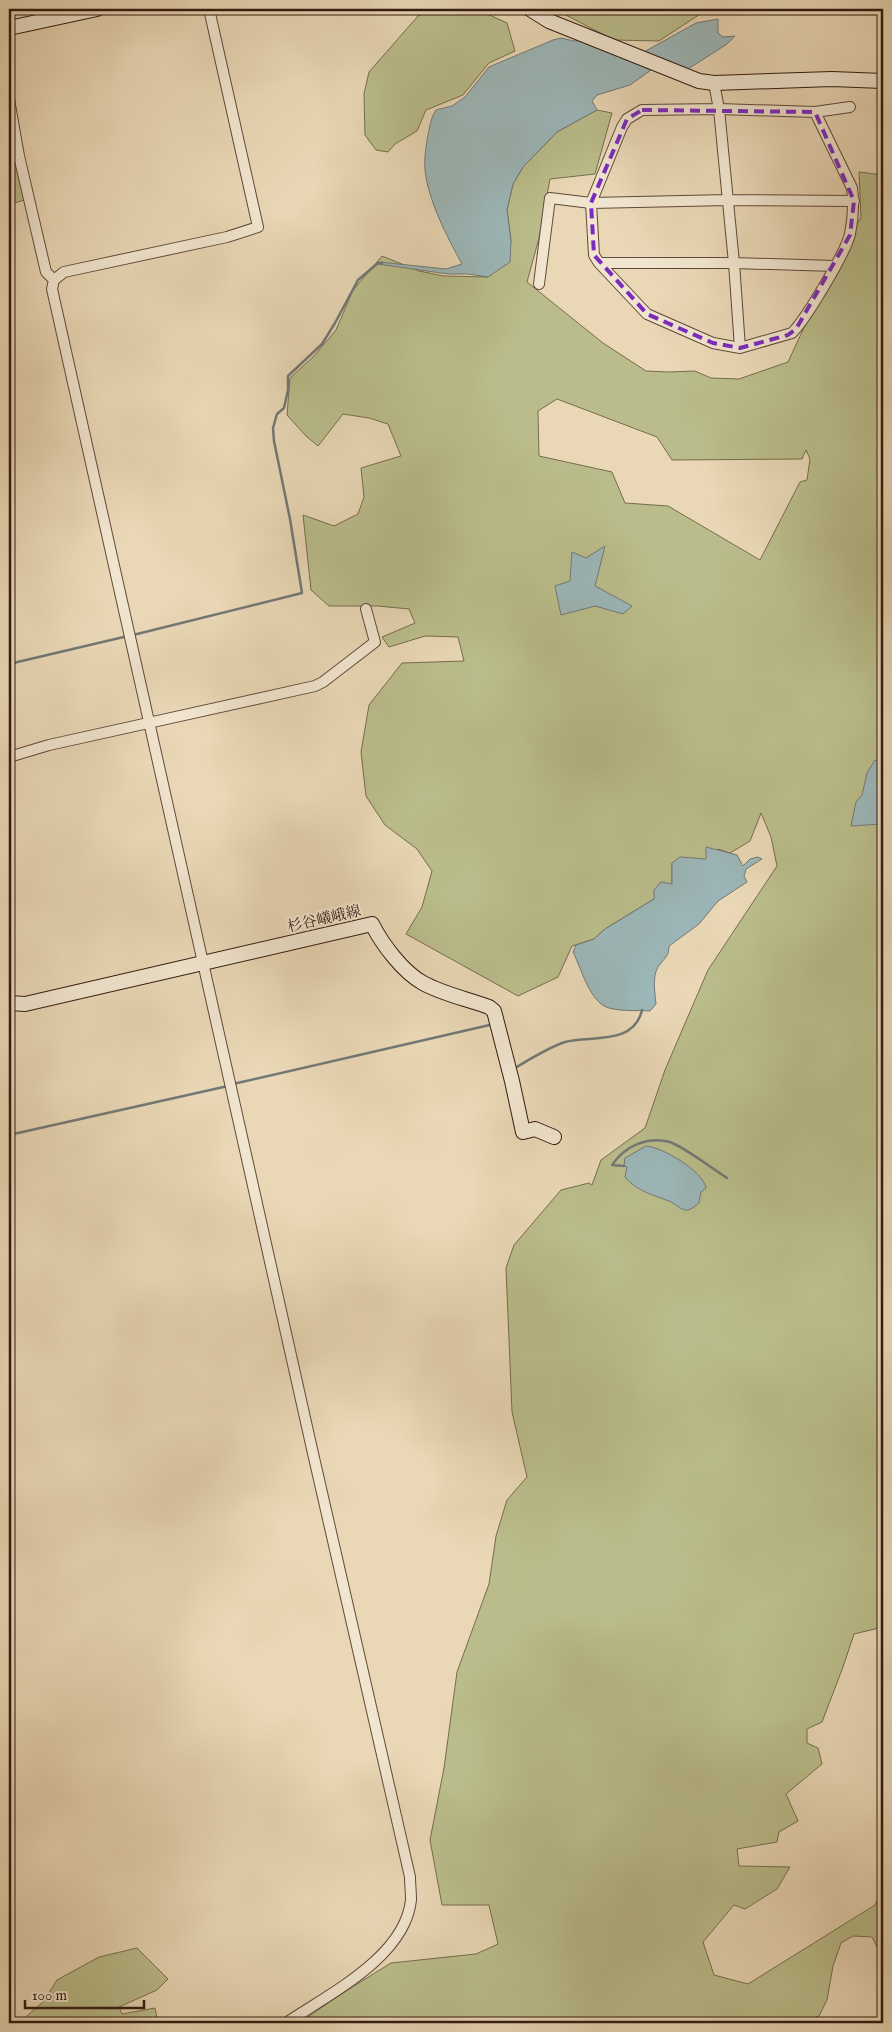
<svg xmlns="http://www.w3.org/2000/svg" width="892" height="2032" font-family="'IM FELL English','Noto Serif JP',serif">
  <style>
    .green { fill: #babd8b; stroke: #766c4e; fill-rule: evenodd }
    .water { fill: #9cb7b9; stroke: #727876 }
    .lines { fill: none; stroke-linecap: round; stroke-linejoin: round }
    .stream { stroke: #727876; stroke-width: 2.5 }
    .street-casing { stroke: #60493a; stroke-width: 12 }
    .secondary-casing { stroke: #331a11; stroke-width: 16 }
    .street { stroke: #f1e5cf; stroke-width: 10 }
    .secondary { stroke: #f1e5cf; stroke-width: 14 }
    .marked { fill: none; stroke: #7b2cbf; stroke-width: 4; stroke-dasharray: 10 6; stroke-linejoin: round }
    .labels { text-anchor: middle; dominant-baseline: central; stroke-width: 4; stroke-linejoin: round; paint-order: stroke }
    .street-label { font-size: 15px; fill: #331a11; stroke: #f1e5cf }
  </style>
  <rect width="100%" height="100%" fill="#e9d7b5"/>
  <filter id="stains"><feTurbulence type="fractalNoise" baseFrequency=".004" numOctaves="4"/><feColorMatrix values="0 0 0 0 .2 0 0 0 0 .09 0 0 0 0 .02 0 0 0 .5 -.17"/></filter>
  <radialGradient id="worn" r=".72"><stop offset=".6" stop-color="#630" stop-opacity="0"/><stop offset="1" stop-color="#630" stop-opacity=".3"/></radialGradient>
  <path class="green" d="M433 9H482L483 12 507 23 515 51 489 63 463 95 426 110 417 131 395 144 388 152 376 150 365 135 364 94 369 72 418 16Z
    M554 9H708L659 41 614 40Z
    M597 110 612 113 595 174 550 179 539 238 527 282 603 343 646 371 669 372 695 371 711 378 739 379 788 362 809 317 861 217 859 172 883 175V1627L854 1634 843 1667 822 1722 807 1729V1743L818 1748 822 1764 786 1794 798 1821 779 1832 777 1842 737 1849 739 1866 790 1867 777 1889 745 1909 734 1905 703 1942 714 1975 748 1984 875 1905 883 1887V1959L872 1937 853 1936 841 1943 833 1966 827 2000 819 2016 798 2023H299L341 1994 391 1963 476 1954 498 1944 489 1905H442L430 1840 444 1768 457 1672 489 1584 496 1536 507 1500 527 1477 512 1412 506 1268 514 1245 561 1190 589 1183 592 1185 601 1160 645 1128 665 1070 708 970 777 866 771 837 761 813 750 841 730 853 718 849 706 859 672 863V884L654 899 605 929 594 939 572 946 558 977 518 996 406 934 422 907 432 871 417 849 385 825 366 796 361 752 369 705 402 663 464 661 458 637 425 636 389 647 382 637 415 623 409 609 378 606H329L311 590 303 515 334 526 358 514 364 497 361 468 401 456 388 424 369 418 343 414 318 446 306 436 287 415 290 378 314 356 336 330 353 290 382 256 419 271 444 276 488 277 511 241 507 210 513 184 523 167 557 132ZM557 399 657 437 672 460 802 459 806 450 810 459 807 480 800 482 760 560 668 506 625 503 612 472 539 456 538 411Z
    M16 155 24 200 9 205V157Z
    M137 1948 168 1979 157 1990 119 2007 122 2014 155 2008 158 2023H19L44 2001 57 1980 99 1957Z"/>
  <path class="water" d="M718 19V33L723 37 735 36 727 44 685 71 642 53 696 23Z
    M561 38 574 41 590 40 650 65 651 70 630 85 597 95 592 101 597 110 557 132 523 167 513 184 507 210 511 241 510 262 488 277 468 274H448L378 264 379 262 446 269 462 264C447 237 428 200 425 170 424 158 426 147 428 135 430 126 431 117 436 110L452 106 465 97 489 67 553 40Z
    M605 546 595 586 632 606 623 614 595 606 561 615 555 586 570 581 572 552 586 558Z
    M875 760 883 763V824L851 826 856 802 862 795 867 773Z
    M706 847 737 855 743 866 750 859 758 857 762 859 746 869 744 876 747 882 718 901 699 924 669 946C669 957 664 958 658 967 652 977 655 993 656 1004L650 1011C638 1010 615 1012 604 1006 588 996 581 968 573 952L576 945 594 939 605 929 654 899V890L661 882 672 884V863L680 857 706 859Z
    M646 1146C662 1147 703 1171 706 1188L701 1192 699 1203C695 1206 690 1211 685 1210 680 1209 675 1204 671 1202 655 1195 637 1192 625 1177L627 1167 624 1166 625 1158Z"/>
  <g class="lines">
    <path class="stream" d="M133 635 302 593 290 519 274 441 273 428 277 414 284 408 288 390V376L322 344 335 323 358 280 378 263H382
      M9 664 128 636
      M513 1069C529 1060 547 1048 565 1042 590 1035 634 1046 642 1010
      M233 1084 494 1024
      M9 1135 228 1086
      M624 1166 612 1165C625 1146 647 1136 670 1142 684 1147 713 1169 727 1178"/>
    <defs>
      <path id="street" d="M209 9 258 227 227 237 64 272 54 280 52 289 312 1449 410 1877C410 1884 411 1892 411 1900 405 1957 329 1994 286 2023
        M714 83 719 109 734 263 740 348
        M9 99 19 156 46 272 54 280
        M815 112 852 188C854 203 853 219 850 234 846 252 806 319 792 333L740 348 713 343 647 314 599 263 594 255 591 203 622 127 627 119 642 110 719 109 815 112 850 107
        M599 263H734L835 266
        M539 284 550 198 591 203 728 200 854 201
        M9 757 49 745 315 686 323 682 375 642 366 609"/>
      <path id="secondary" d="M530 9 549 21 699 81 714 83 832 79 883 81
        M9 28 97 9
        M9 1003 25 1004 372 924C382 944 403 972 423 983 443 994 467 999 489 1007L494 1011 512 1081 523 1132 535 1129 554 1137"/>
    </defs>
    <use href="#street" class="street-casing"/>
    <use href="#secondary" class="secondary-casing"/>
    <use href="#street" class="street"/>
    <use href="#secondary" class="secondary"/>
  </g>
  <path class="marked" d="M642 110 815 112 854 201 850 235 796 329 788 335 740 348 713 343 647 314 594 255 591 203 627 119Z"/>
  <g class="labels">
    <g class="street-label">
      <text transform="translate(324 919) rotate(-13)">杉谷嶬峨線</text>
    </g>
  </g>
  <rect width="892" height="2032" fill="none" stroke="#e9d7b5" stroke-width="30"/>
  <rect x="10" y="10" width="872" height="2012" fill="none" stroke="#331a11" stroke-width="2.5"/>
  <rect x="15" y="15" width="862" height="2002" fill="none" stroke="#331a11"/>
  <path d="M25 2000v8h119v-8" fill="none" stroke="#331a11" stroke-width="2.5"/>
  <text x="32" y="2000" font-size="15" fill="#331a11" stroke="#f1e5cf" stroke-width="4" paint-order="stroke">100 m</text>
  <rect width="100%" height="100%" filter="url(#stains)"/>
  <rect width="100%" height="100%" fill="url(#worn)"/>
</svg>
